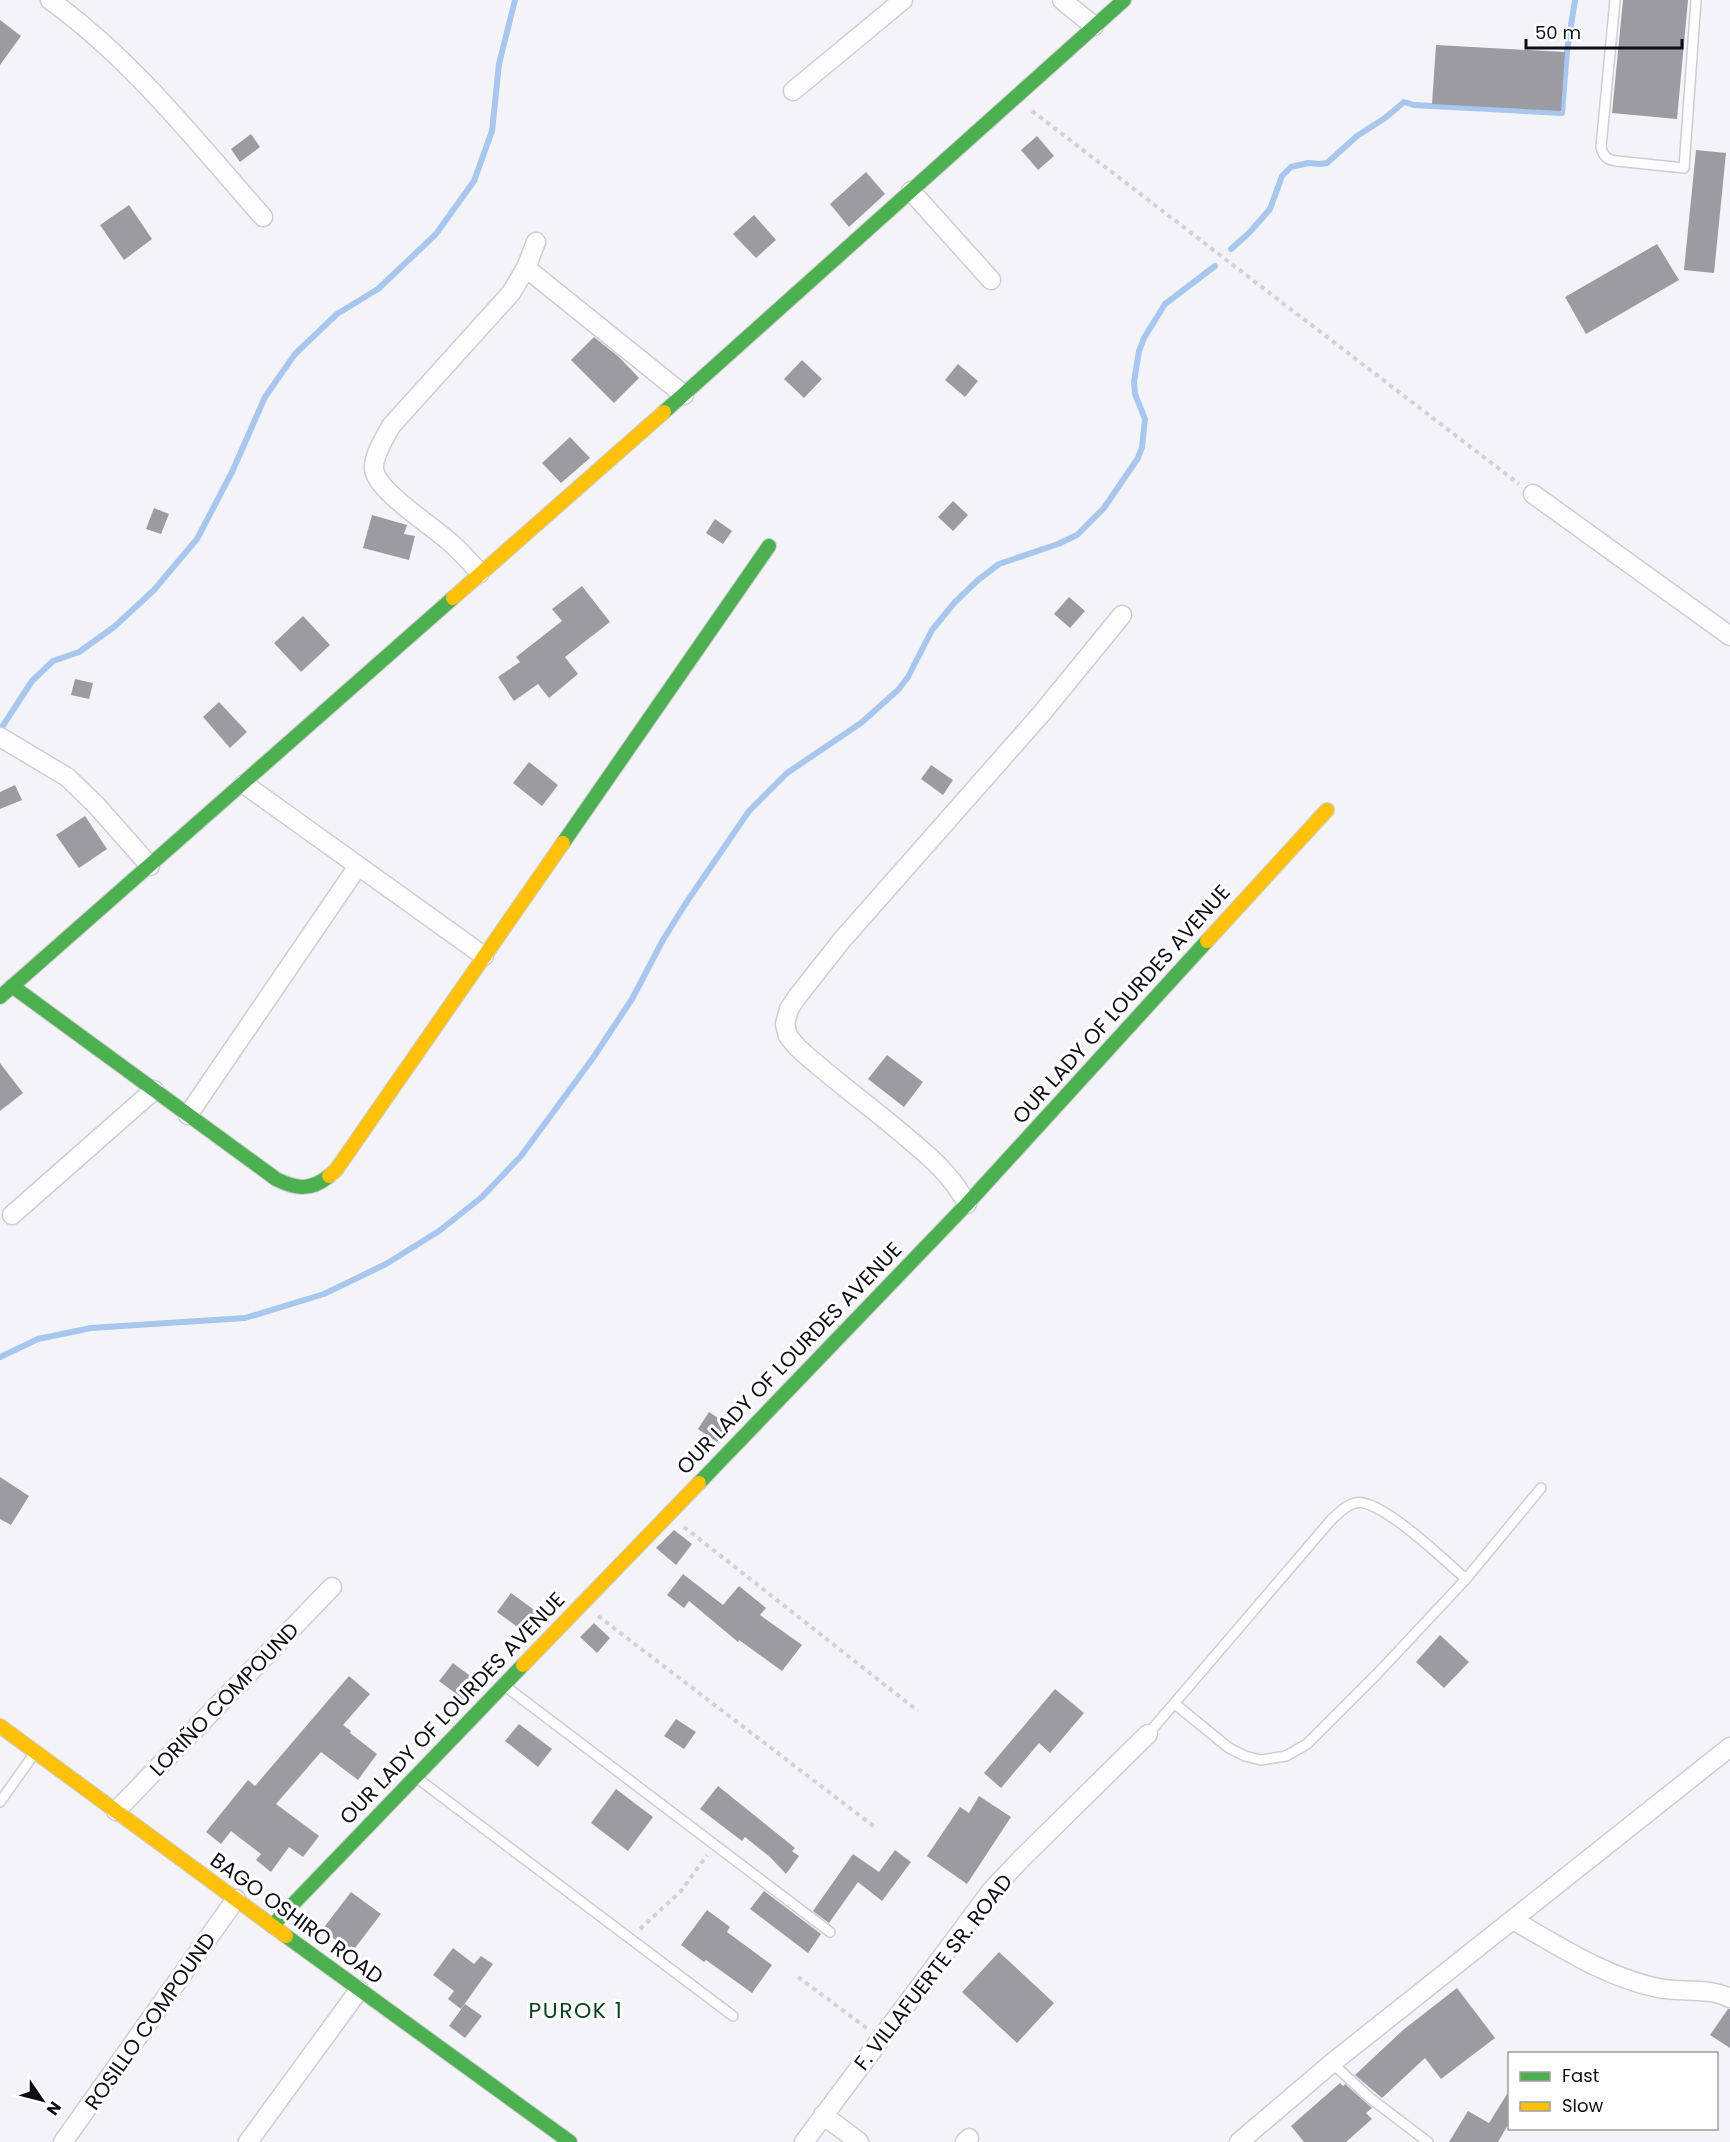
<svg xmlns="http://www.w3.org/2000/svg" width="1730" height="2142" font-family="Poppins,sans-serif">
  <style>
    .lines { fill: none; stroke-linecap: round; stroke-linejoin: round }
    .stream { stroke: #a8c7ef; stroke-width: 6 }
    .building { fill: #9c9ba2 }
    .lane-casing { stroke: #cecdd4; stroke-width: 12 }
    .street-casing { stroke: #cecdd4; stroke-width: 21 }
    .fast-casing { stroke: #cecdd4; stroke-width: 16 }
    .slow-casing { stroke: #cecdd4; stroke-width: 16 }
    .path { stroke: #d2d1d4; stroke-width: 4; stroke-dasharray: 4.5 4.5; stroke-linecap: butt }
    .lane { stroke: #fdfdfe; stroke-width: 9 }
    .street { stroke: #fdfdfe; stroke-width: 18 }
    .fast { stroke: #4caf50; stroke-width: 14 }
    .slow { stroke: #ffc107; stroke-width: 14 }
    .labels { text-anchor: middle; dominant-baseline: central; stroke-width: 6; stroke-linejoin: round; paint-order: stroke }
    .street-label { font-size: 21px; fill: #0e0d16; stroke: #fff }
    .neighbourhood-label { font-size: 22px; letter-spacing: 1.5px; fill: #0a401f; stroke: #fff }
  </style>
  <rect width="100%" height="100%" fill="#f3f3f8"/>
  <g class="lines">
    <path class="stream" d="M1231 249 1249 233 1270 209 1282 176 1291 167 1308 163 1320 164 1327 163 1357 136 1385 118 1404 102 1414 105 1562 113 1567 51 1575 0
      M2 727 32 681 53 661 79 652 114 627 154 590 197 539 232 472 265 397 295 354 337 314 378 289 436 234 474 181 492 131 499 64 515 0
      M0 1357 38 1339 91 1328 245 1318 324 1294 386 1264 439 1231 482 1197 521 1156 593 1058 632 999 663 940 686 903 749 811 787 773 861 723 898 690 908 677 932 630 955 602 978 580 999 564 1058 544 1077 535 1104 508 1138 458 1142 447 1145 419 1135 394 1134 382 1139 351 1144 338 1165 304 1215 266"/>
  </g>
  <path class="building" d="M1623 0H1688L1677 119 1612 113Z
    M0 20 21 36 0 65Z
    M1436 45 1565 52 1561 111 1432 104Z
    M251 134 260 147 240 162 231 149Z
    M1037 136 1054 156 1038 170 1021 150Z
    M1696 150 1726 153 1714 273 1684 270Z
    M866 172 885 194 849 227 830 204Z
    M129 205 152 239 124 260 100 225Z
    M754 215 776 240 756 258 733 234Z
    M1657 244 1679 280 1586 334 1565 297Z
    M594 337 619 357 639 378 614 403 571 360Z
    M802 360 822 379 804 398 784 379Z
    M958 364 978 381 965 397 945 380Z
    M570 437 590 458 561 483 542 463Z
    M953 501 968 515 953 531 938 517Z
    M154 508 169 514 161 534 146 529Z
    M372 515 407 525 404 534 415 536 409 560 363 548Z
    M715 519 732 531 723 544 706 533Z
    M582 586 610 622 565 657 578 674 549 698 538 684 514 701 498 677 520 662 516 657 562 621 552 609Z
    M1069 597 1085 611 1070 628 1054 614Z
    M303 616 330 645 301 672 274 643Z
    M75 679 93 683 89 699 71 695Z
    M219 702 247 732 230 748 203 717Z
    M529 762 558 785 542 806 513 783Z
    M931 765 953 780 943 795 921 779Z
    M15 785 22 800 0 809V792Z
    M85 816 107 849 79 868 56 835Z
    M887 1055 923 1082 904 1107 868 1079Z
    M0 1063 23 1093 0 1111Z
    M709 1412 731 1427 717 1442 698 1429Z
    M0 1477 29 1496 11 1525 0 1519Z
    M674 1530 692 1544 676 1565 656 1548Z
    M683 1574 723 1605 739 1586 766 1608 760 1615 802 1645 782 1671 739 1640 738 1642 689 1601 684 1608 667 1595Z
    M511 1593 541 1615 527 1634 497 1612Z
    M594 1623 610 1638 597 1653 580 1637Z
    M1440 1635 1469 1662 1444 1688 1416 1662Z
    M453 1663 481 1684 467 1702 439 1681Z
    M349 1676 370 1694 343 1725 351 1731 350 1733 377 1754 358 1780 321 1752 276 1804 319 1836 303 1857 289 1847 271 1872 256 1860 261 1854 231 1831 221 1844 206 1832 248 1780 255 1786Z
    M1055 1689 1084 1713 1050 1753 1039 1743 1001 1788 984 1773Z
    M676 1719 696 1732 684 1749 664 1736Z
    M519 1724 552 1749 538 1767 505 1741Z
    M718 1786 795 1848 792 1851 799 1856 786 1874 770 1857 745 1837 742 1841 700 1809Z
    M616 1789 653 1817 628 1851 591 1823Z
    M979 1796 1011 1817 967 1884 927 1856 960 1807 969 1813Z
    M895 1850 911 1862 882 1901 858 1882 829 1923 813 1911 853 1854 879 1872Z
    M764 1891 821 1934 808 1953 750 1909Z
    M351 1892 381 1914 352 1952 322 1930Z
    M707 1910 730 1927 727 1932 772 1965 752 1993 706 1960 704 1962 681 1945Z
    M453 1948 474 1964 481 1956 493 1964 461 2009 448 1999 454 1991 433 1975Z
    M999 1952 1054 2003 1017 2043 962 1992Z
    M1457 1988 1495 2038 1441 2079 1425 2058 1382 2098 1355 2075 1403 2030Z
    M465 2004 482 2016 465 2038 449 2026Z
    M1728 2009H1730V2048L1710 2035Z
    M1340 2083 1343 2086 1345 2084 1372 2108 1366 2113 1372 2119 1346 2142H1304L1291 2126Z
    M1509 2091V2123L1498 2142H1449L1468 2111 1489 2123Z"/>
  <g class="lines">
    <defs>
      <path id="lane" d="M1615 0 1601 147C1603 156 1607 160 1617 161L1684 168 1696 0
        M505 1686 830 1932
        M1175 1704 1229 1748 1245 1756 1261 1760 1286 1756 1307 1744 1377 1674 1466 1579 1541 1488
        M1148 1734 1332 1519C1339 1513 1346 1505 1355 1503 1379 1496 1446 1562 1466 1579
        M417 1778 733 2016
        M0 1802 34 1754
        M1332 2063 1370 2098 1428 2142"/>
      <path id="street" d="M50 0C133 60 196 141 263 217
        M1062 0 1094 26
        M793 91 903 0
        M911 191 991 280
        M526 268 684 395
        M1533 494 1730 636
        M480 573C471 563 461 552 451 543 434 527 376 491 374 469 373 455 385 438 391 426L511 293 526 268 536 242
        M0 737 67 777 96 805 150 866
        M244 784 484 956
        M188 1115 358 866
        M967 1204C952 1175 929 1156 905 1136 870 1106 832 1079 798 1048L788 1036 785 1024 789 1009 797 997 842 940 1042 713 1122 615
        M12 1215 154 1090
        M116 1811 332 1587
        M1513 1920C1559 1946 1605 1977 1658 1988 1681 1993 1708 1987 1730 1998
        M823 2115 859 2142
        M63 2142 236 1899
        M248 2142 359 1990
        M804 2142 991 1891 1022 1858 1148 1734
        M965 2142 969 2138
        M1239 2142 1332 2063 1730 1747"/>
      <path id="fast" d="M664 412 1124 0
        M563 843 769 546
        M12 986 276 1179C296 1189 311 1191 329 1176
        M0 997 453 598
        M699 1483 967 1204 1207 941
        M272 1926 523 1665
        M286 1936 570 2142"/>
      <path id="slow" d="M453 598 664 412
        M1207 941 1327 810
        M329 1176 336 1170 563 843
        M523 1665 699 1483
        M0 1726 286 1936"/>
    </defs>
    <use href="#lane" class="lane-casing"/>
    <use href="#street" class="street-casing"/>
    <use href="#fast" class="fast-casing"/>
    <use href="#slow" class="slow-casing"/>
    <path class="path" d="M1032 111 1519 484
      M684 1527 918 1711
      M598 1616 876 1828
      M640 1929 681 1891 707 1855
      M798 1977 868 2029"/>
    <use href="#lane" class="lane"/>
    <use href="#street" class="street"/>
    <use href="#fast" class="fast"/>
    <use href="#slow" class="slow"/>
  </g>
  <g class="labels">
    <g class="street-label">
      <text transform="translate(1121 1004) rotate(-48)">OUR LADY OF LOURDES AVENUE</text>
      <text transform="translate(789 1358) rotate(-46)">OUR LADY OF LOURDES AVENUE</text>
      <text transform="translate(224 1699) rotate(-46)">LORIÑO COMPOUND</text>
      <text transform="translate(452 1708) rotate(-46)">OUR LADY OF LOURDES AVENUE</text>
      <text transform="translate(297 1918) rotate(36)">BAGO OSHIRO ROAD</text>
      <text transform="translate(933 1972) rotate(-52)">F. VILLAFUERTE SR. ROAD</text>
      <text transform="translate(150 2021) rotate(-55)">ROSILLO COMPOUND</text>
    </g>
    <g class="neighbourhood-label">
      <text x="576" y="2010">PUROK 1</text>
    </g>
  </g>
  <rect x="1508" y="2052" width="210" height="78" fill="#ffffff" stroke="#9f9ea2" stroke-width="1.5"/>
  <rect x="1520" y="2072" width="30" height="9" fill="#4caf50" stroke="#9f9ea2" stroke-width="1.5"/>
  <text x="1562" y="2082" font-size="18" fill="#0e0d16">Fast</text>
  <rect x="1520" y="2102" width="30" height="9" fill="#ffc107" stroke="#9f9ea2" stroke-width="1.5"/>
  <text x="1562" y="2112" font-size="18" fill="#0e0d16">Slow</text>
  <g transform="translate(42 2100) rotate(125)" stroke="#ffffff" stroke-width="4.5" paint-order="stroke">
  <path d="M0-4.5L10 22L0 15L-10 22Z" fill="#0e0d16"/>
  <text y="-9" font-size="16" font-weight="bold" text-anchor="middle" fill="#0e0d16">N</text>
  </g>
  <path d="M1526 39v9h156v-9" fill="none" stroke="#0e0d16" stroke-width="3"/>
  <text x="1535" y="39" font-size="18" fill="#0e0d16" stroke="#ffffff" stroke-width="4.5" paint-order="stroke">50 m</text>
</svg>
